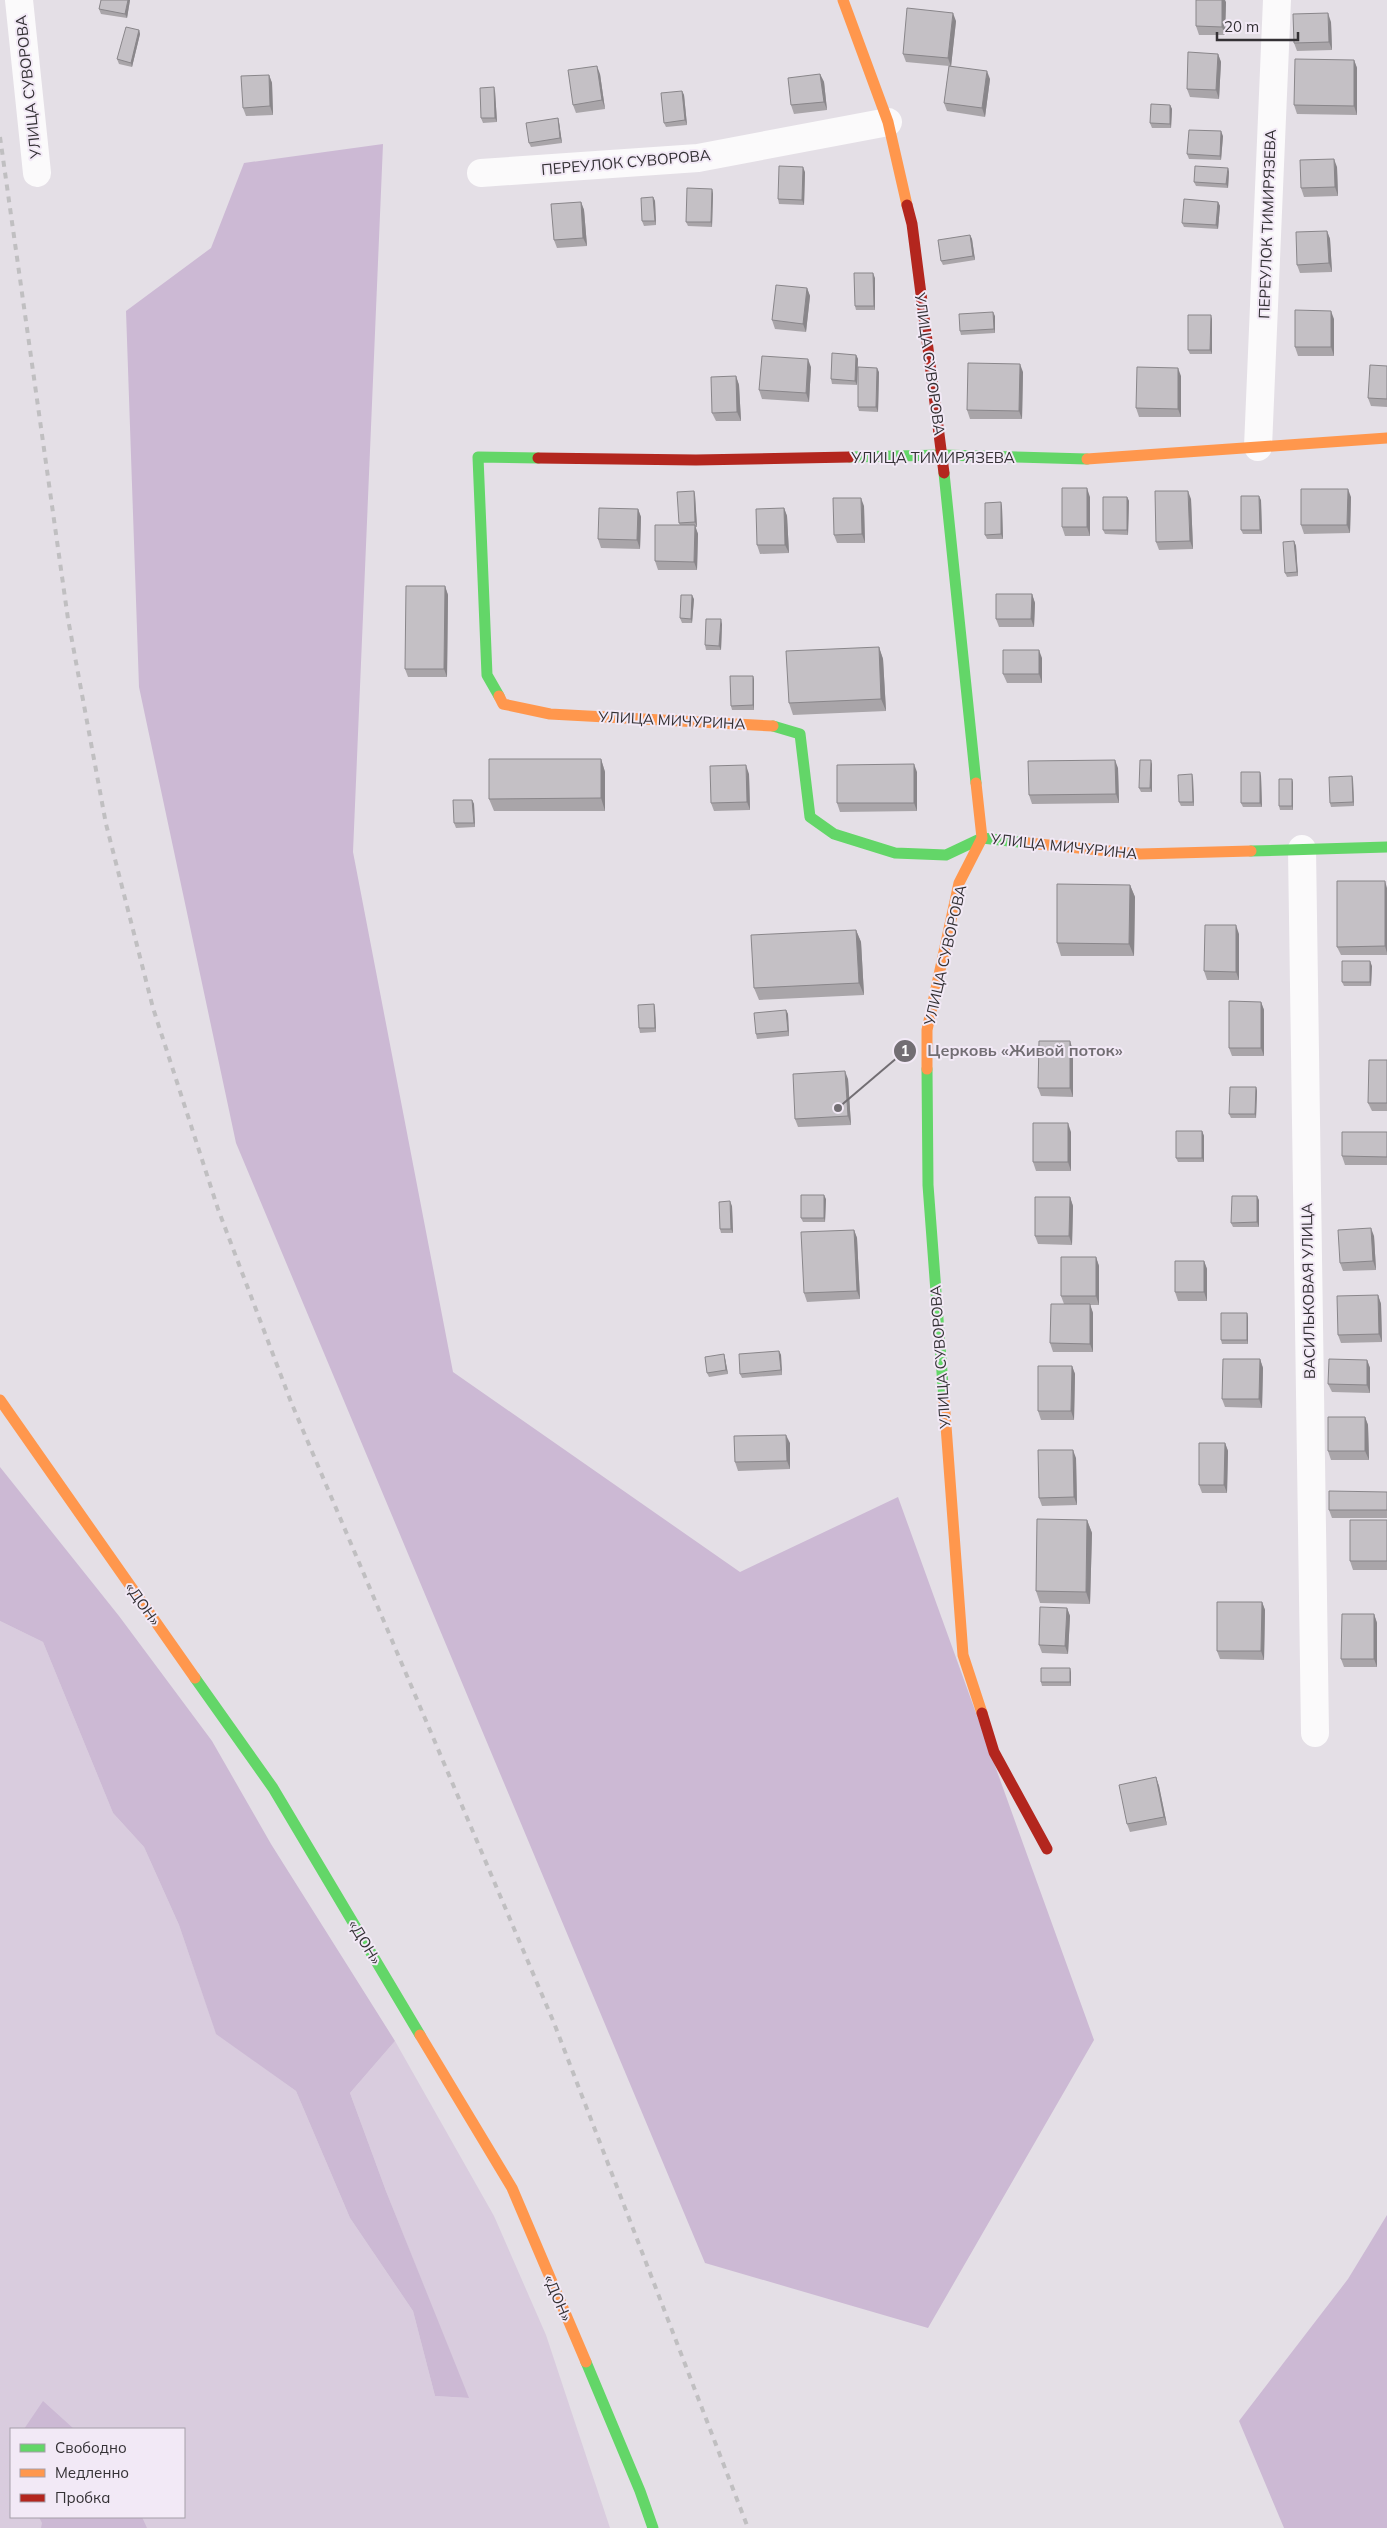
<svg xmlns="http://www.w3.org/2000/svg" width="1387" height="2528" font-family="Mulish,sans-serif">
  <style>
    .green { fill: #d9ccde; fill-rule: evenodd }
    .forest { fill: #ccb9d4 }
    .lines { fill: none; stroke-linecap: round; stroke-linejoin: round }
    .street { stroke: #fbfafb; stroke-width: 28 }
    .fast { stroke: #63d668; stroke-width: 11 }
    .slow { stroke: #ff974d; stroke-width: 11 }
    .jam { stroke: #b3261e; stroke-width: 11 }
    .rail { stroke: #c0bfc1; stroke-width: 4; stroke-dasharray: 6 6; stroke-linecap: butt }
    .wall { fill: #a9a5a9 }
    .shaded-wall { fill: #89868a }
    .building { fill: #c4c0c5; stroke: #89868a }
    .labels { text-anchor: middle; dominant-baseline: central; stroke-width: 4; stroke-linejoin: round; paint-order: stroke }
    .street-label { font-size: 15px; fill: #343135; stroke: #f2e9f6 }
    .leader { fill: none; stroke: #726e73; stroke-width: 2 }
    .callout-dot { fill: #726e73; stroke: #f2e9f6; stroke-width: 2 }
    .mark-label { font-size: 15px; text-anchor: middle; font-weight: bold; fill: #fff }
    .callout-label { font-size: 16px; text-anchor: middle; font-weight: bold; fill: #726e73; stroke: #f2e9f6; stroke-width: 4; stroke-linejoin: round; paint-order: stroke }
  </style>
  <rect width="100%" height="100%" fill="#e4dfe6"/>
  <path class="green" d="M0 1621 43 1642 113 1813 144 1847 179 1925 216 2033 296 2091 350 2218 413 2311 435 2396 468 2398 386 2191 350 2093 395 2041 494 2216 546 2335 610 2528H0ZM11 2429H184V2517H11Z"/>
  <path class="forest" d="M383 144 353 852 453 1372 740 1572 898 1497 1094 2040 928 2328 705 2263 236 1143 139 687 126 311 211 248 244 163Z
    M0 1467 119 1616 212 1741 271 1844 395 2041 350 2093 386 2191 469 2398 435 2396 413 2311 350 2218 296 2091 216 2034 179 1925 144 1847 113 1813 43 1642 0 1621Z
    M1387 2215V2528H1284L1239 2421 1348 2279Z
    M43 2401 74 2429H24Z
    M39 2517H142L147 2528H41L42 2523Z"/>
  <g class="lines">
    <path class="street" d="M19 0 37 173
      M481 173 698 158 888 122
      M1258 447 1277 0
      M1302 849 1315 1733"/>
    <path class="fast" d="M850 457 942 455 1087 459
      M944 473 976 783
      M499 696 487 675 478 457 538 458
      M773 726 800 734 810 817 834 834 895 853 946 855 982 838 1028 843
      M1251 851 1387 847
      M927 1069 928 1185 944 1399
      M195 1678 273 1788 420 2035
      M586 2362 640 2491 653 2528"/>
    <path class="slow" d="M843 0 888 122 907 205
      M1087 459 1387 438
      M499 696 503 704 550 714 773 726
      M1028 843 1140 854 1251 851
      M927 1069V1030L959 883 982 838 976 783
      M944 1399 963 1655 982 1713
      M0 1400 195 1678
      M420 2035 512 2188 586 2362"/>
    <path class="jam" d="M907 205 912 224 944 473
      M538 458 696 460 850 457
      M982 1713 994 1752 1047 1849"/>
    <path class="rail" d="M0 137 68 619 106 824 153 1008 218 1209 291 1402 554 2023 748 2528"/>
  </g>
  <path class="wall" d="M101 0H130L127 18 101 14 99 9Z
    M1226 2 1225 35H1199L1196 26Z
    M956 21 951 66 990 79 985 117 947 111 944 103 949 66 906 62 903 54Z
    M1331 22 1332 50 1297 51 1294 43Z
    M139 30 140 34 132 67 119 64 117 59Z
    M1218 54 1221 62 1219 99 1190 97 1187 89Z
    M1354 60 1357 68V115L1297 114 1294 105Z
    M600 74 605 109 576 113 573 105Z
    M820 74 824 82 827 110 794 114 791 105Z
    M269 75 272 83 273 115 246 116 243 108Z
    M495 91 497 122 483 123 481 118Z
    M682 91 684 95 687 125 666 127 664 123Z
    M1170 105 1172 109 1171 128H1152L1150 123Z
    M558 118 559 122 562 143 531 147 529 143Z
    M1223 136 1221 160 1189 159 1187 154Z
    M1337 167 1338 196 1304 197 1301 188Z
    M1228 168 1229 172 1228 188 1196 186 1194 182Z
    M805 172 804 205 779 204 778 199Z
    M712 189 713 194 712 227 688 226 686 222Z
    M653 197 655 201 656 225 644 226 642 221Z
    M581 202 584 210 587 246 557 248 554 240Z
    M1218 202 1220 206 1218 229 1184 227 1182 223Z
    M1327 231 1330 239 1332 272 1300 273 1297 265Z
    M970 235 972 239 975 260 943 265 941 261Z
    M875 278V310H856L855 306Z
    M807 288 810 296 806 332 775 329 772 320Z
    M995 316V333L961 335 960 331Z
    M1212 319V354H1190L1188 350Z
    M1334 319V356H1298L1295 347Z
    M856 355 858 359 857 385 832 384 831 379Z
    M1387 366V407L1371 406 1368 398Z
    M811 367 809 402 762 399 759 390Z
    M879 372 878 412 859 411 858 407Z
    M1023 372 1022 419H970L967 410Z
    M736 376 739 385 741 421H716L712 413Z
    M1181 376V417H1139L1136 408Z
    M694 491 695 495 697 527H695L698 534 697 570H658L655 561 680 525 679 523Z
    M1090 497V536H1065L1062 527Z
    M1127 497 1129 501 1128 535 1105 534 1103 530Z
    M1351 497 1350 533 1304 534 1301 525Z
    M1191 499 1193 549 1159 550 1156 542Z
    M1261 500 1262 534H1243L1241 530Z
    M1001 502 1002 507 1003 539H987L985 535Z
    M864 506 865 543H837L834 535Z
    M784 508 787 516 789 553 760 554 757 545Z
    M638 509 641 517 640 549 601 548 598 539Z
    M1294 541 1296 546 1298 576 1287 577 1285 573Z
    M445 586 448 595 447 677H408L405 669Z
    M1032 594 1035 603 1034 627H999L996 619Z
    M694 599 692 623H682L680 618Z
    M722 624 721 650H706L705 645Z
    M879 647 883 659 886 711 793 715 789 703Z
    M1042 658V683H1007L1003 674Z
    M753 676 754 680V710H732L731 706Z
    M601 759 605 772V811H494L489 799Z
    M1152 764V792H1141L1139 788Z
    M1118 768 1119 803 1032 804 1029 795Z
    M917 772V811L840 812 837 803Z
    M749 774 750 810 714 811 711 803Z
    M1261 776 1262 807H1243L1241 803Z
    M1352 776 1353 780 1354 806 1331 807 1330 803Z
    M1193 778 1194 806H1181L1179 802Z
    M1292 779 1293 783V810H1280L1279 806Z
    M472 800 474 804 475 827 456 828 454 823Z
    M1130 885 1135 897 1134 956H1061L1057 943Z
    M1387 888V955H1341L1337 947Z
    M856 930 861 942 864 995 759 1000 754 988Z
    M1239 934V980H1207L1204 971Z
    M1372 966 1371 986H1344L1342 982Z
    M1261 1002 1264 1010V1056H1232L1229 1048Z
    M654 1004 655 1008 656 1032 640 1033 639 1028Z
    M786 1010 788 1014 789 1036 757 1039 756 1034Z
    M1073 1050V1097L1041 1096 1038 1088Z
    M1387 1060V1111H1372L1368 1103Z
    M848 1079 851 1125 798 1127 795 1119Z
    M1256 1087 1257 1091 1256 1118H1231L1229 1114Z
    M1202 1131 1204 1136V1162H1178L1176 1158Z
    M1071 1132V1171H1036L1033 1162Z
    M1387 1132V1165H1345L1342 1156Z
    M1070 1197 1073 1206 1072 1245 1038 1244 1035 1236Z
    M826 1199 825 1222H803L801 1218Z
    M1259 1200V1227H1233L1231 1223Z
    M732 1206 733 1233H721L720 1229Z
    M854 1230 857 1238 860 1299 807 1302 804 1293Z
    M1374 1236 1376 1270 1343 1271 1340 1263Z
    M1096 1257 1099 1266V1305H1090L1093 1313V1352H1053L1050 1343 1064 1304 1061 1296Z
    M1204 1261 1207 1269V1301H1178L1175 1292Z
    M1378 1295 1381 1304 1382 1342 1341 1343 1338 1335Z
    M1247 1313 1248 1318V1344H1222L1221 1340Z
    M779 1351 781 1355 782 1375 742 1378 740 1374Z
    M724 1354 725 1358 728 1374 709 1377 707 1373Z
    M1260 1359 1263 1368 1262 1408 1225 1407 1222 1399Z
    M1367 1360 1370 1368V1393L1332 1392 1328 1384Z
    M1072 1366 1075 1374 1074 1420H1041L1038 1411Z
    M1365 1417 1368 1425 1369 1460H1331L1328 1451Z
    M790 1443V1469L738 1471 735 1462Z
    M1225 1443 1228 1451 1227 1493H1202L1199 1485Z
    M1076 1458 1077 1505 1042 1506 1039 1498Z
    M1387 1492V1518H1332L1329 1510Z
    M1087 1520 1092 1533 1090 1604 1040 1603 1036 1591Z
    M1387 1520V1570H1353L1350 1561Z
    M1262 1602 1265 1610 1264 1660 1220 1659 1217 1651Z
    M1067 1608 1070 1616 1068 1654 1042 1653 1039 1645Z
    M1374 1614 1377 1623V1667H1344L1341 1659Z
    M1070 1668 1071 1673V1686H1042L1041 1682Z
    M1156 1777 1159 1786 1167 1825 1130 1832 1127 1824Z"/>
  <path class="shaded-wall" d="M128 0H130L127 18 125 14Z
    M1222 0H1225L1226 2 1225 35 1222 27Z
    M953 13 956 21 951 67 948 58Z
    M1328 13 1331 22 1332 50 1329 42Z
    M139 30 140 34 132 67 131 63Z
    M1218 54 1221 62 1219 99 1216 90Z
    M1354 60 1357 68V115L1354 106Z
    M597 66 600 74 605 109 602 100Z
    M987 71 990 79 985 117 982 108Z
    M820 74 824 82 827 110 824 102Z
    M269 75 272 83 273 115 270 106Z
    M494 87 495 91 497 122 495 118Z
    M682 91 684 95 687 125 685 120Z
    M1170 105 1172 109 1171 128 1170 124Z
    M558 118 559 122 562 143 560 138Z
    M1221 131 1223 136 1221 160 1220 156Z
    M1334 159 1337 167 1338 196 1335 187Z
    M803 167 805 172 804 205 802 200Z
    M1228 168 1229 172 1228 188 1226 184Z
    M712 189 713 194 712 227 711 222Z
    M653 197 655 201 656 225 655 221Z
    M581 202 584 210 587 246 583 238Z
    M1218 202 1220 206 1218 229 1216 225Z
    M1327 231 1330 239 1332 272 1329 263Z
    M970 235 972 239 975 260 973 256Z
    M873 273 875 278V310L874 306Z
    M807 288 810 296 806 332 803 324Z
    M1331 311 1334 319V356L1331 347Z
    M993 312 995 316V333L994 329Z
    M1211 315 1212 319V354L1210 350Z
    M856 355 858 359 857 385 855 381Z
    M808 359 811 367 809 402 806 393Z
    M1020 364 1023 372 1022 419 1019 411Z
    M877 368 879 372 878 412 876 407Z
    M1178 368 1181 376V417L1178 409Z
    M736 376 739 385 741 421 737 412Z
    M1087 488 1090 497V536L1087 527Z
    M1348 489 1351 497 1350 533 1347 525Z
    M694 491 695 495 697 527 695 522Z
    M1188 491 1191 499 1193 549 1190 541Z
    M1259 496 1261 500 1262 534 1260 530Z
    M1127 497 1129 501 1128 535 1127 530Z
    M861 498 864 506 865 543 862 534Z
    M1001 502 1002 507 1003 539 1001 534Z
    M784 508 787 516 789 553 785 545Z
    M638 509 641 517 640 549 637 540Z
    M695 525 698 534 697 570 694 562Z
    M1294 541 1296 546 1298 576 1297 572Z
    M445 586 448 595 447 677 444 669Z
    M1032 594 1035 603 1034 627 1031 619Z
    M692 595 694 599 692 623 691 619Z
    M721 619 722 624 721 650 719 646Z
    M879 647 883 659 886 711 881 699Z
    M1039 650 1042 658V683L1039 674Z
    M753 676 754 680V710L753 705Z
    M601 759 605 772V811L601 798Z
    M1115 760 1118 768 1119 803 1116 794Z
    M1151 760 1152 764V792L1150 788Z
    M914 764 917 772V811L914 803Z
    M746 765 749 774 750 810 747 802Z
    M1260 772 1261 776 1262 807 1260 803Z
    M1192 774 1193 778 1194 806 1193 802Z
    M1352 776 1353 780 1354 806 1353 802Z
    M1292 779 1293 783V810L1292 806Z
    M472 800 474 804 475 827 474 823Z
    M1385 881 1387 888V953L1385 946Z
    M1130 885 1135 897 1134 956 1129 944Z
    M1236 925 1239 934V980L1236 972Z
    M856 930 861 942 864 995 859 983Z
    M1370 961 1372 966 1371 986 1370 982Z
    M1261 1002 1264 1010V1056L1261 1048Z
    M654 1004 655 1008 656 1032 655 1028Z
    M786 1010 788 1014 789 1036 788 1031Z
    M1070 1041 1073 1050V1097L1070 1088Z
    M845 1071 848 1079 851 1125 848 1116Z
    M1256 1087 1257 1091 1256 1118 1255 1114Z
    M1068 1123 1071 1132V1171L1068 1162Z
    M1202 1131 1204 1136V1162L1202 1158Z
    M824 1195 826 1199 825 1222 824 1218Z
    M1257 1196 1259 1200V1227L1257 1222Z
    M1070 1197 1073 1206 1072 1245 1069 1236Z
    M730 1201 732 1206 733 1233 731 1229Z
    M1371 1228 1374 1236 1376 1270 1373 1261Z
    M854 1230 857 1238 860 1299 857 1291Z
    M1096 1257 1099 1266V1305L1096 1296Z
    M1204 1261 1207 1269V1301L1204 1292Z
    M1378 1295 1381 1304 1382 1342 1379 1334Z
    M1090 1304 1093 1313V1352L1090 1344Z
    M1247 1313 1248 1318V1344L1247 1340Z
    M779 1351 781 1355 782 1375 781 1370Z
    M724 1354 725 1358 728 1374 726 1370Z
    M1260 1359 1263 1368 1262 1408 1259 1399Z
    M1367 1360 1370 1368V1393L1367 1385Z
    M1072 1366 1075 1374 1074 1420 1071 1411Z
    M1365 1417 1368 1425 1369 1460 1365 1451Z
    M786 1435 790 1443V1469L787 1461Z
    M1225 1443 1228 1451 1227 1493 1224 1485Z
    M1073 1450 1076 1458 1077 1505 1074 1497Z
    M1087 1520 1092 1533 1090 1604 1086 1592Z
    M1262 1602 1265 1610 1264 1660 1261 1651Z
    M1067 1608 1070 1616 1068 1654 1065 1646Z
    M1374 1614 1377 1623V1667L1374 1659Z
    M1070 1668 1071 1673V1686L1070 1682Z
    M1156 1777 1159 1786 1167 1825 1164 1817Z"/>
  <path class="building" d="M101 0H128L125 14 99 9Z
    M1196 0H1222V27L1196 26Z
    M907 8 953 13 948 58 903 54Z
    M1328 13 1329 42 1294 43 1293 14Z
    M126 27 139 30 131 63 117 59Z
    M1188 52 1218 54 1216 90 1187 89Z
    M1295 59 1354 60V106L1294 105Z
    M597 66 602 100 573 105 568 70Z
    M949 66 987 71 982 108 944 103Z
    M820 74 824 102 791 105 788 78Z
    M269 75 270 106 243 108 241 76Z
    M494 87 495 118H481L480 88Z
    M682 91 685 120 664 123 661 93Z
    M1151 104 1170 105V124L1150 123Z
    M558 118 560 138 529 143 526 123Z
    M1189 130 1221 131 1220 156 1187 154Z
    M1334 159 1335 187 1301 188 1300 160Z
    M779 166 803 167 802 200 778 199Z
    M1195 166 1228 168 1226 184 1194 182Z
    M687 188 712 189 711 222H686Z
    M653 197 655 221H642L641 198Z
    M1184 199 1218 202 1216 225 1182 223Z
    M581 202 583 238 554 240 551 204Z
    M1327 231 1329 263 1297 265 1296 232Z
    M970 235 973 256 941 261 938 240Z
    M854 273H873L874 306H855Z
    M776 285 807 288 803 324 772 320Z
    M1295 310 1331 311V347H1295Z
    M993 312 994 329 960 331 959 314Z
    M1188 315H1211L1210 350H1188Z
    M832 353 856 355 855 381 831 379Z
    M762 356 808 359 806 393 759 390Z
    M968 363 1020 364 1019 411 967 410Z
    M1370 365 1387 366V399L1368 398Z
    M858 367 877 368 876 407H858Z
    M1137 367 1178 368V409L1136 408Z
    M736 376 737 412 712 413 711 377Z
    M1062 488H1087V527H1062Z
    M1301 489H1348L1347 525H1301Z
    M694 491 695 522 679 523 677 492Z
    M1155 491H1188L1190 541 1156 542Z
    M1241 496H1259L1260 530H1241Z
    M1103 497H1127V530H1103Z
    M833 498H861L862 534 834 535Z
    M1001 502V534L985 535V503Z
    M599 508 638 509 637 540 598 539Z
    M784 508 785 545H757L756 509Z
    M655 525H695L694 562 655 561Z
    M1294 541 1297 572 1285 573 1283 542Z
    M406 586H445L444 669H405Z
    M996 594H1032L1031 619H996Z
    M681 595H692L691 619 680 618Z
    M706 619H721L719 646 705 645Z
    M879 647 881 699 789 703 786 651Z
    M1003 650H1039V674H1003Z
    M730 676H753V705L731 706Z
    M489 759H601V798L489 799Z
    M1115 760 1116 794 1029 795 1028 761Z
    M1140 760H1151L1150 788H1139Z
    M914 764V803H837V765Z
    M746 765 747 802 711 803 710 766Z
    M1241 772H1260V803H1241Z
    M1192 774 1193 802H1179L1178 775Z
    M1352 776 1353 802 1330 803 1329 777Z
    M1279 779H1292V806H1279Z
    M453 800H472L474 823H454Z
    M1337 881H1385V946L1337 947Z
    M1057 884 1130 885 1129 944 1057 943Z
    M1205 925H1236V972L1204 971Z
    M856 930 859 983 754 988 751 935Z
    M1342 961H1370V982H1342Z
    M1229 1001 1261 1002V1048H1229Z
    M654 1004 655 1028H639L638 1005Z
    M786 1010 788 1031 756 1034 754 1013Z
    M1039 1041H1070V1088H1038Z
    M1369 1060H1387V1103H1368Z
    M845 1071 848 1116 795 1119 793 1074Z
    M1230 1087H1256L1255 1114H1229Z
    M1033 1123H1068V1162H1033Z
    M1176 1131H1202V1158H1176Z
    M1342 1132H1387V1157L1342 1156Z
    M801 1195H824V1218H801Z
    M1232 1196H1257V1222L1231 1223Z
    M1035 1197H1070L1069 1236H1035Z
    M730 1201 731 1229H720L719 1202Z
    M1371 1228 1373 1261 1340 1263 1338 1230Z
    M854 1230 857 1291 804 1293 801 1232Z
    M1061 1257H1096V1296H1061Z
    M1175 1261H1204V1292H1175Z
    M1378 1295 1379 1334 1338 1335 1337 1296Z
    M1051 1304H1090V1344L1050 1343Z
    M1221 1313H1247V1340H1221Z
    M779 1351 781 1370 740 1374 739 1354Z
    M724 1354 726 1370 707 1373 705 1357Z
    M1223 1359H1260L1259 1399H1222Z
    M1329 1359 1367 1360V1385L1328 1384Z
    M1038 1366H1072L1071 1411H1038Z
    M1328 1417H1365V1451H1328Z
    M786 1435 787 1461 735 1462 734 1436Z
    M1199 1443H1225L1224 1485H1199Z
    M1038 1450H1073L1074 1497 1039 1498Z
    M1329 1491 1387 1492V1510H1329Z
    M1037 1519 1087 1520 1086 1592 1036 1591Z
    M1350 1520H1387V1561H1350Z
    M1217 1602H1262L1261 1651H1217Z
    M1040 1607 1067 1608 1065 1646 1039 1645Z
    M1342 1614H1374V1659H1341Z
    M1041 1668H1070V1682H1041Z
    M1156 1777 1164 1817 1127 1824 1119 1785Z"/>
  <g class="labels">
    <g class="street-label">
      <text transform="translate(28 87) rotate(-96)">УЛИЦА СУВОРОВА</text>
      <text transform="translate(626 162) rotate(-5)">ПЕРЕУЛОК СУВОРОВА</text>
      <text transform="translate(1267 224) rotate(-88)">ПЕРЕУЛОК ТИМИРЯЗЕВА</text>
      <text transform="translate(930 364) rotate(82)">УЛИЦА СУВОРОВА</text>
      <text x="933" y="457">УЛИЦА ТИМИРЯЗЕВА</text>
      <text transform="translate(672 720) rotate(3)">УЛИЦА МИЧУРИНА</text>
      <text transform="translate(1064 846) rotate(6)">УЛИЦА МИЧУРИНА</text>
      <text transform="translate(945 955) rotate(-77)">УЛИЦА СУВОРОВА</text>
      <text transform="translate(1308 1291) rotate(-91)">ВАСИЛЬКОВАЯ УЛИЦА</text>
      <text transform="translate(940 1357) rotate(-94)">УЛИЦА СУВОРОВА</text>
      <text transform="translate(143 1604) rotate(55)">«ДОН»</text>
      <text transform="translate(365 1942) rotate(59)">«ДОН»</text>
      <text transform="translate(558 2298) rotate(67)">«ДОН»</text>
    </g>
  </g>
  <path class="leader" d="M838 1108L905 1051"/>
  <g class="callout-dot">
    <circle cx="838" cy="1108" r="5"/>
    <circle cx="905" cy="1051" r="12"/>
  </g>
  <g class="mark-label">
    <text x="905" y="1056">1</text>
  </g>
  <g class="callout-label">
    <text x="1025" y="1056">Церковь «Живой поток»</text>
  </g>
  <rect x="10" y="2428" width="175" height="90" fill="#f2e9f6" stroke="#a69fa9"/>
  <rect x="20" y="2444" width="25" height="8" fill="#63d668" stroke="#a69fa9"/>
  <text x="55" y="2453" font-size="15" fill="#343135">Свободно</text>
  <rect x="20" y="2469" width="25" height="8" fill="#ff974d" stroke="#a69fa9"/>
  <text x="55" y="2478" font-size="15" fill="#343135">Медленно</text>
  <rect x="20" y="2494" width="25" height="8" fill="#b3261e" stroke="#a69fa9"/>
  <text x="55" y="2503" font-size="15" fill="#343135">Пробка</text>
  <path d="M1217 32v8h81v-8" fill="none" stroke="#343135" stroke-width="2.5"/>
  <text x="1224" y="32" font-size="15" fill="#343135" stroke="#f2e9f6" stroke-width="4" paint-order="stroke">20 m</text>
</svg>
